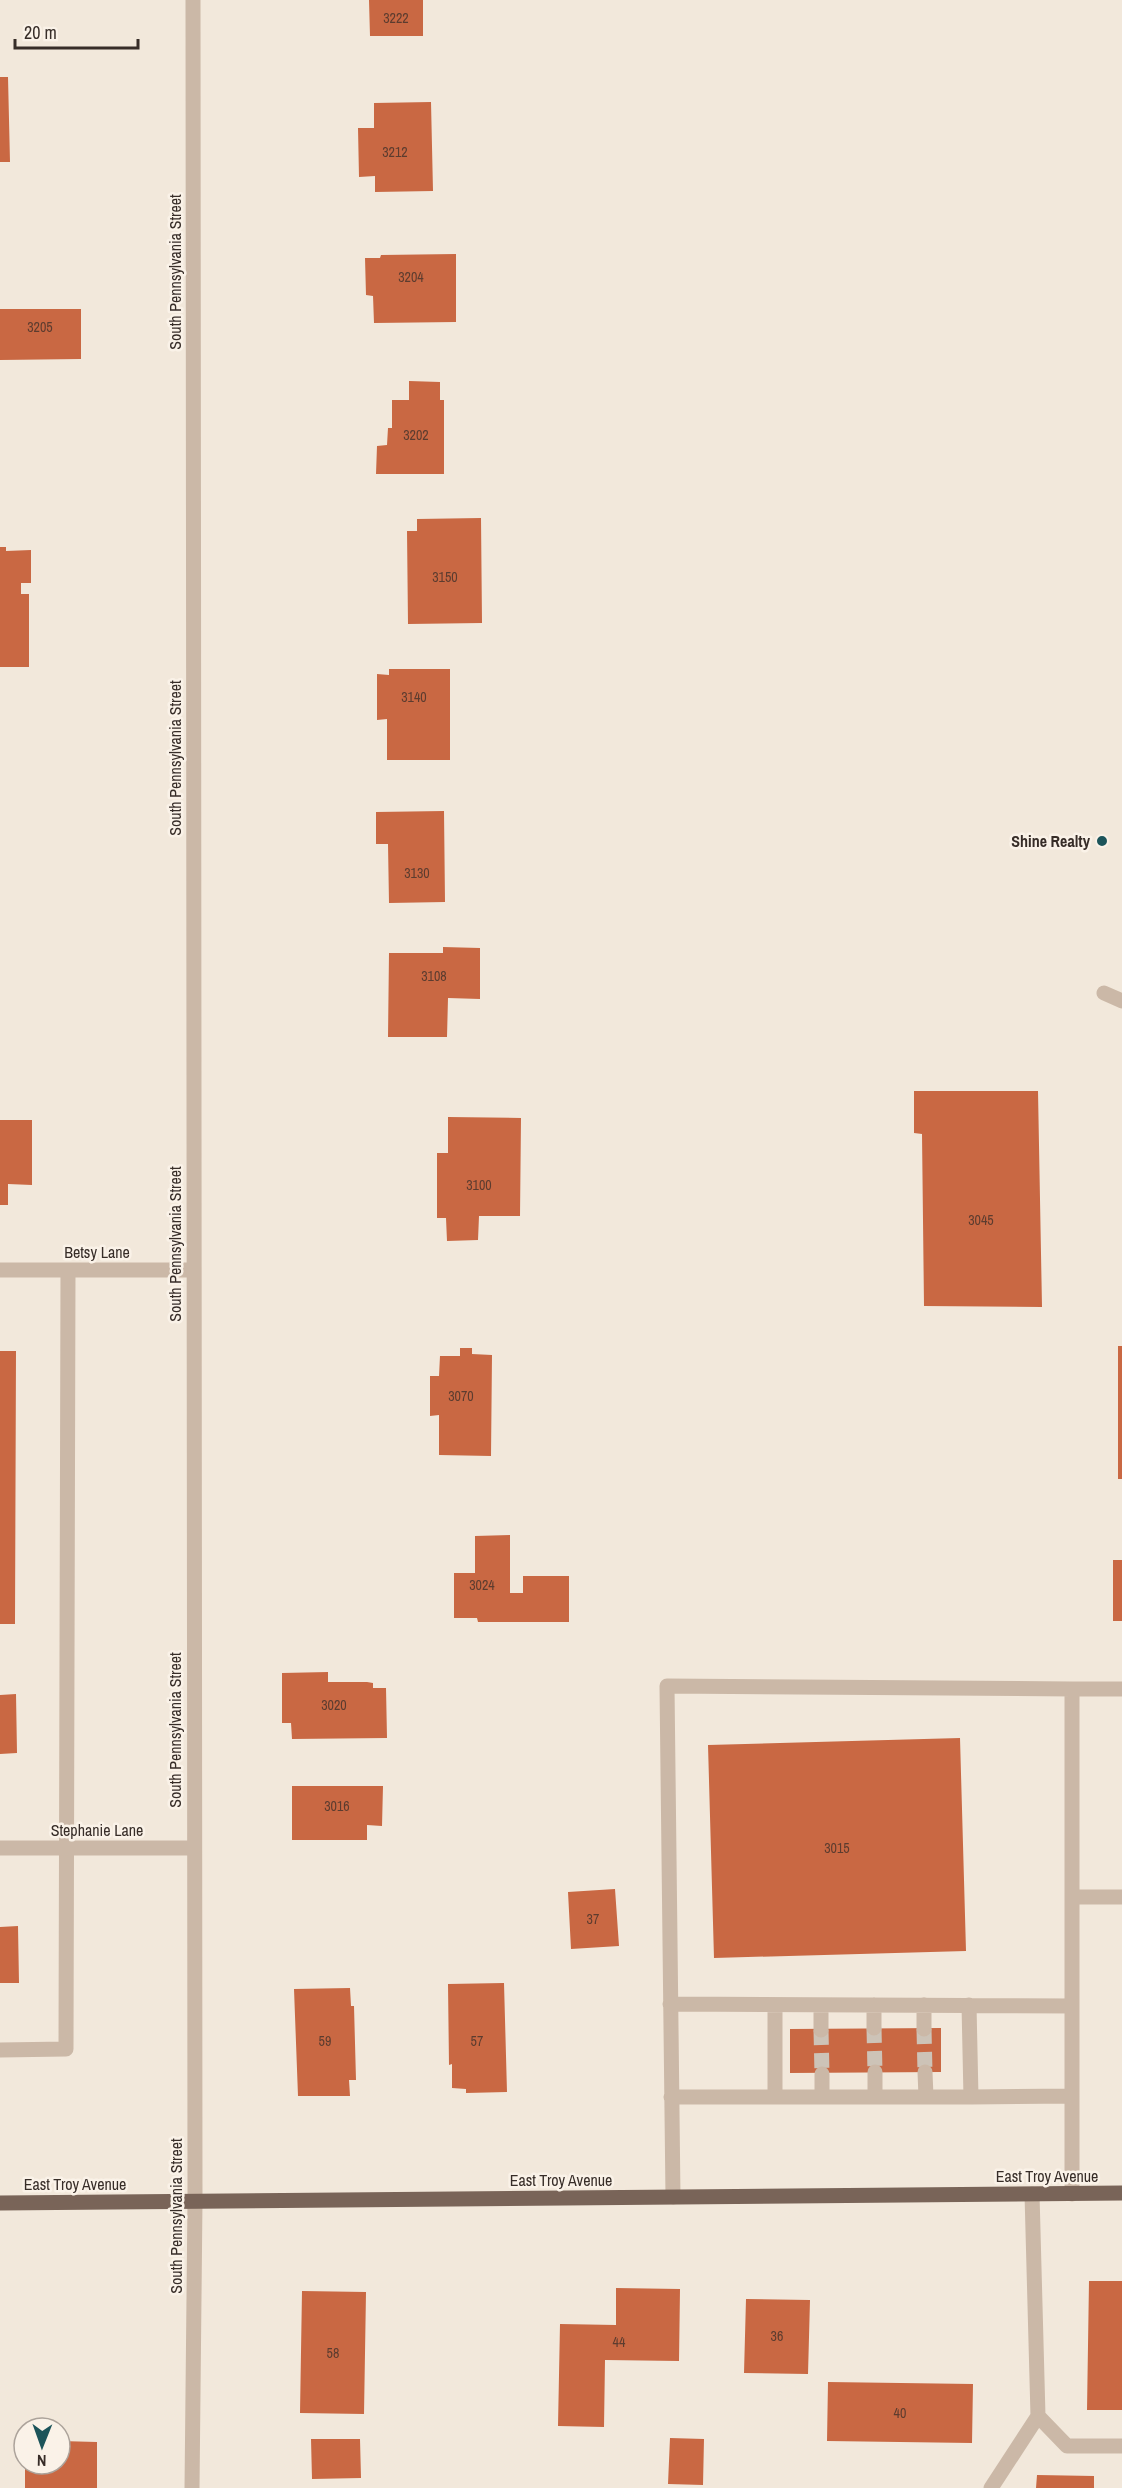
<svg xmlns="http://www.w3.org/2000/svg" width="1122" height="2488" font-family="'Archivo Narrow',sans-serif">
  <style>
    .building { fill: #c96843 }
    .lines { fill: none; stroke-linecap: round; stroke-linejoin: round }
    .minor-tunnel { stroke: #cdc3b7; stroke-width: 15; stroke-dasharray: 15 8; stroke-linecap: butt }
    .minor { stroke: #cbb8a7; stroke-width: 15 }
    .major { stroke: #796458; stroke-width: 15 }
    .poi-dot { fill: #1c545a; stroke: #faf2e8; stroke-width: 2 }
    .labels { text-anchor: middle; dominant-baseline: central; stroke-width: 5; stroke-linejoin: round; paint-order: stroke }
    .number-label { font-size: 14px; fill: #5c3c2f }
    .street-label { font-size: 16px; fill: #372d28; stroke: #faf2e8 }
    .poi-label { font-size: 16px; font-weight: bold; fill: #372d28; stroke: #faf2e8; text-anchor: end }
  </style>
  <rect width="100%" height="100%" fill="#f2e8db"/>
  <path class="building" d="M369 0H423V36H370Z
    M0 77H8L10 162H0Z
    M431 102 433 191 375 192V176L359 177 358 128H374V103Z
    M456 254V322L374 323 373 296 366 295 365 258H380L381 255Z
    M0 309H81V359L0 360Z
    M409 381 440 382V400H444V474H376L377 446 387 445 388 428H392V400H409Z
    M481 518 482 623 408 624 407 531H417V519Z
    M0 547H6V551L31 550V583H21V594H29V667H0Z
    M389 669H450V760H387V719L377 720V674L389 675Z
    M444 811 445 902 389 903 388 844H376V812Z
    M443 947 480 948V999L448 998 447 1037H388L389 953H443Z
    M914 1091H1038L1042 1307 924 1306 922 1134 914 1133Z
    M448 1117 521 1118 520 1216H479L478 1240 447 1241 446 1218H437V1153H448Z
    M0 1120H32V1185L8 1184V1205H0Z
    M1118 1346H1122V1479H1118Z
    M460 1348H472V1354L492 1355 491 1456 439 1455V1415L430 1416V1376H439L440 1356H460Z
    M0 1351H16L15 1624H0Z
    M510 1535V1593H523V1576H569V1622H478L477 1618H454V1573H475V1536Z
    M1113 1560H1122V1621H1113Z
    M328 1672V1682H367L373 1683V1688H386L387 1738 292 1739 291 1723H282V1673Z
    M16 1694 17 1753 0 1754V1695Z
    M960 1738 966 1951 714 1958 708 1745Z
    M292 1786H383L382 1826 367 1825V1840H292Z
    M615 1889 619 1946 571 1949 568 1892Z
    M18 1926 19 1983H0V1927Z
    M504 1983 507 2092 466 2093V2089L452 2088V2064L449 2065 448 1984Z
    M350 1988 351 2006H354L356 2080H349L350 2096H298L294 1989Z
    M941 2028V2072L790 2073V2029Z
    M1089 2281H1122V2410H1087Z
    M616 2288 680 2289 679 2361 605 2360 604 2427 558 2426 560 2324 616 2325Z
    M302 2291 366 2292 364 2414 300 2413Z
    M746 2299 810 2300 808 2374 744 2373Z
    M828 2382 973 2384 972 2443 827 2441Z
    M670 2438 704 2439 703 2485 668 2484Z
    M311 2439H360L361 2478 312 2479Z
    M60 2441 97 2442V2488H25V2464H60Z
    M1037 2475 1094 2476V2488H1036Z"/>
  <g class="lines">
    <path class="minor-tunnel" d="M874 2028 875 2072
      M924 2029 925 2072
      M821 2030 822 2074"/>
    <path class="minor" d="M1104 993 1122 1001
      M0 1270H193
      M0 1848H193
      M1072 1897H1122
      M670 2004 1072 2006
      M775 2005V2097H971L969 2005
      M821 2005V2030
      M874 2005V2028
      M924 2005V2029
      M0 2050 66 2049 68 1270
      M875 2072V2096
      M925 2072 926 2097
      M822 2074V2096
      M671 2097H775
      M971 2097 1072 2096
      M1032 2194 1038 2416 1067 2446H1122
      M1072 2194V1689H1122
      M673 2197 667 1686 1072 1689
      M192 2488 195 2201 193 0
      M991 2488 1038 2416"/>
    <path class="major" d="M0 2203 1122 2193"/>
  </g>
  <circle class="poi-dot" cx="1102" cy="841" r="6"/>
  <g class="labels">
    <g class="number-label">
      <text x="396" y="18">3222</text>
      <text x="395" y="152">3212</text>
      <text x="411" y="277">3204</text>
      <text x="40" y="327">3205</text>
      <text x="416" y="435">3202</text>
      <text x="445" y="577">3150</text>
      <text x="414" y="697">3140</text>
      <text x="417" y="873">3130</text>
      <text x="434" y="976">3108</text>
      <text x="479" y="1185">3100</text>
      <text x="981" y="1220">3045</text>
      <text x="461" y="1396">3070</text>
      <text x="482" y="1585">3024</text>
      <text x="334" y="1705">3020</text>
      <text x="337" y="1806">3016</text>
      <text x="837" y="1848">3015</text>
      <text x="593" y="1919">37</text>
      <text x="325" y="2041">59</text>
      <text x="477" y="2041">57</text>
      <text x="777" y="2336">36</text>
      <text x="619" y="2342">44</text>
      <text x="333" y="2353">58</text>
      <text x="900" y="2413">40</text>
    </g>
    <g class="street-label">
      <text transform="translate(175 272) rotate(-90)">South Pennsylvania Street</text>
      <text transform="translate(175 758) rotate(-90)">South Pennsylvania Street</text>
      <text transform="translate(175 1244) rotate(-90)">South Pennsylvania Street</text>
      <text x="97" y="1252">Betsy Lane</text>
      <text transform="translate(175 1730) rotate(-90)">South Pennsylvania Street</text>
      <text x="97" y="1830">Stephanie Lane</text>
      <text x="1047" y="2176">East Troy Avenue</text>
      <text x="561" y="2180">East Troy Avenue</text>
      <text x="75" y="2184">East Troy Avenue</text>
      <text transform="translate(176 2216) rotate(-90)">South Pennsylvania Street</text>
    </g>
    <g class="poi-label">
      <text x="1090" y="841">Shine Realty</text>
    </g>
  </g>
  <g transform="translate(42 2446) rotate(181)"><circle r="28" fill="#faf2e8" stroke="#aca39b" stroke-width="1.5"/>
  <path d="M0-4.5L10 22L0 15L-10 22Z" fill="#1c545a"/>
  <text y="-9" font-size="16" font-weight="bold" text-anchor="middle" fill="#372d28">N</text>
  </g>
  <path d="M15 39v9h123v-9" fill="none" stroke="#372d28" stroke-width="3"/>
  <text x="24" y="39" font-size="18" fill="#372d28" stroke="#faf2e8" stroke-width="4.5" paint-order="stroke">20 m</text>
</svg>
